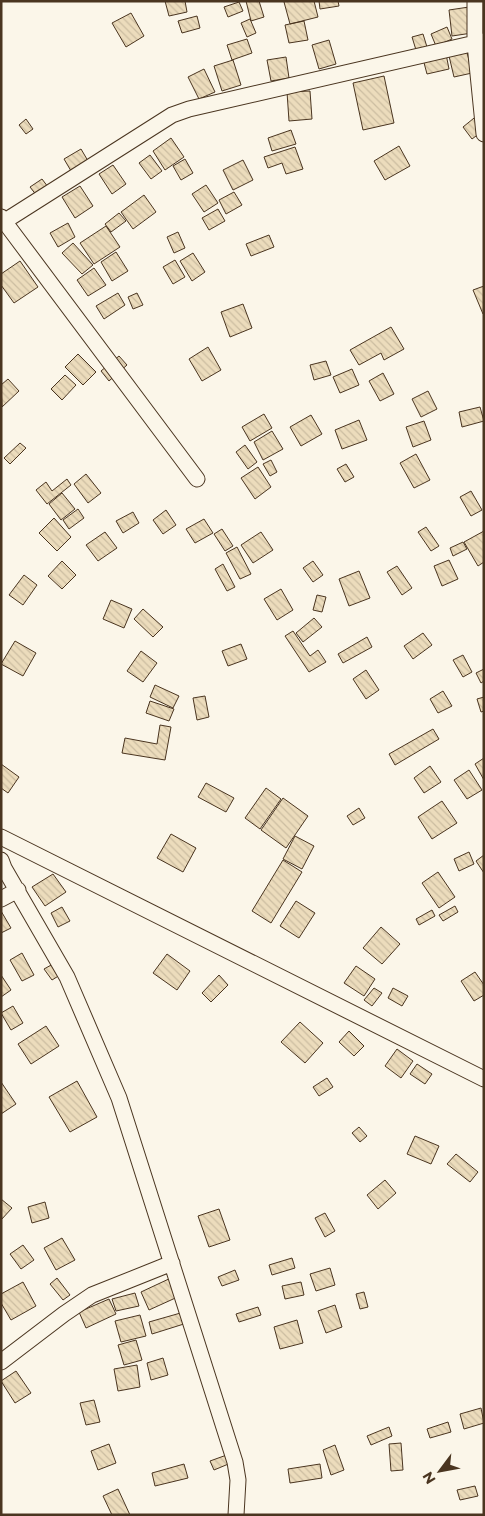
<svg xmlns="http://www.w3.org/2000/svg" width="485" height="1516" font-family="Montserrat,sans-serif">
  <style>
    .building { fill: url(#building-back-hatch); stroke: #4a3520 }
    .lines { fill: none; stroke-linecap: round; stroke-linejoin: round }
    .minor-casing { stroke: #4a3520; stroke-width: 17 }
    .minor { stroke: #fbf6e9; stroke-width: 15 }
  </style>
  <defs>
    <pattern id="building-back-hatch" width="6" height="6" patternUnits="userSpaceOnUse" patternTransform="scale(1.25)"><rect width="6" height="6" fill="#ecdcbc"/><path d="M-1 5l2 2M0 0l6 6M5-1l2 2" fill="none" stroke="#ccbda1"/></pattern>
  </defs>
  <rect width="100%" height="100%" fill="#fbf6e9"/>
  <path class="building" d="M165 1H185L187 12 169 16Z
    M246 1H259L264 17 251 21Z
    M287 1H314L318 17 290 24 284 2Z
    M319 1H338L339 6 320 9Z
    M239 2 243 11 228 17 224 7Z
    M469 7 472 33 452 36 449 10Z
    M131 13 144 36 126 47 112 23Z
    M197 16 200 28 182 33 178 21Z
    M250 19 256 33 247 37 241 23Z
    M304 21 308 40 289 43 285 25Z
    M447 27 452 39 436 46 431 34Z
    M423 34 427 47 416 50 412 37Z
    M247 39 252 53 232 60 227 45Z
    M329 40 336 64 319 69 312 45Z
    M467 52 472 73 454 77 449 56Z
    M446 54 449 69 427 74 423 59Z
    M286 57 289 78 271 81 267 60Z
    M233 60 241 85 222 91 214 66Z
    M204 69 215 92 199 99 188 77Z
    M384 76 394 123 363 130 353 83Z
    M310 91 312 119 289 121 287 92Z
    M479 114 484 130 472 139 463 127Z
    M26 119 33 129 26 134 19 125Z
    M291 130 296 144 272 151 268 138Z
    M171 138 184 157 165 170 153 151Z
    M399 146 410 166 385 180 374 161Z
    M295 147 303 169 286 174 282 163 268 168 264 157Z
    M81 149 91 166 74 176 64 159Z
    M150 155 162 171 151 179 139 163Z
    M185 159 193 173 181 180 173 166Z
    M243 160 253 180 233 190 223 170Z
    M113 165 126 184 112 194 99 174Z
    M42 179 48 187 37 196 30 187Z
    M206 185 218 203 204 212 192 194Z
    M80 186 93 206 75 218 62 197Z
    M234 192 242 205 226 214 219 200Z
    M144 195 156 212 133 229 121 212Z
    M218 209 225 221 209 230 202 218Z
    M119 213 126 221 111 232 105 224Z
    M68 223 75 237 58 247 50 233Z
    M106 226 120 247 94 264 80 243Z
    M178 232 185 248 174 253 167 237Z
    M269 235 274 247 251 256 246 244Z
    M73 243 93 265 82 274 62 253Z
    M116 252 128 271 112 281 101 262Z
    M193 253 205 272 192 281 180 261Z
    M175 260 185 277 173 284 163 267Z
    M20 261 38 287 14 303 1 285V274Z
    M94 268 106 285 88 296 77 280Z
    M484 286V314H483L473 290Z
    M118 293 125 305 104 319 96 306Z
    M137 293 143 305 133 309 128 297Z
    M243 304 252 328 230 337 221 312Z
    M391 327 404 349 384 360 381 353 359 365 350 350Z
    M208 347 221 370 202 381 189 359Z
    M78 354 96 372 83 385 65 367Z
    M119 356 127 365 109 381 101 371Z
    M326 361 331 375 314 380 310 365Z
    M352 369 359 385 340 393 333 377Z
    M383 373 394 394 380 401 369 381Z
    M65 375 76 385 62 400 51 389Z
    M8 379 19 391 2 407 1 385Z
    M428 391 437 409 421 417 412 399Z
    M480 407 484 421 462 427 459 412Z
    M264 414 272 428 250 441 242 427Z
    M311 415 322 434 301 446 290 427Z
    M359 420 367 440 342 449 335 430Z
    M424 421 431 440 413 447 406 427Z
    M272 431 283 449 263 460 254 442Z
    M20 443 26 448 10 464 4 458Z
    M245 445 257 462 248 469 236 452Z
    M416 454 430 480 414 488 400 463Z
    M271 460 277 472 270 476 263 464Z
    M346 464 354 477 345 482 337 469Z
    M258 467 271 487 255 499 241 478Z
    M86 474 101 493 88 503 74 484Z
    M67 479 71 485 47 504 36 490 46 482 52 491Z
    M471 491 482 510 471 516 460 497Z
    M62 493 75 509 61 520 49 504Z
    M78 509 84 518 69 529 63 520Z
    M166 510 176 525 163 534 153 520Z
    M133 512 139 523 123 533 116 521Z
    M54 518 71 537 57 551 39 533Z
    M204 519 213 533 195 543 186 529Z
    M426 527 439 546 431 551 418 532Z
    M222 529 233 546 225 551 214 534Z
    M484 531V562L478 566 464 542Z
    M105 532 117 548 98 561 86 545Z
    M261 532 273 550 253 563 241 545Z
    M463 542 467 549 453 556 450 548Z
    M237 547 251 574 240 579 226 553Z
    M449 560 458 579 442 586 434 566Z
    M62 561 76 575 62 589 48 576Z
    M313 561 323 575 313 582 303 568Z
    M223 564 235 587 227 591 215 569Z
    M397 566 412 588 402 595 387 572Z
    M359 571 370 598 349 606 339 579Z
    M24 575 37 585 23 605 9 595Z
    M281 589 293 610 277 620 264 599Z
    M317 595 326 597 322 612 313 610Z
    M111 600 132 609 124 628 103 619Z
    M143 609 163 627 153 637 134 619Z
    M314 618 322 627 303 642 296 633Z
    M293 631 310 656 318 650 326 662 309 672 285 636Z
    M423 633 432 645 413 659 404 646Z
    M367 637 372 647 343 663 338 654Z
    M15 641 36 653 23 676 1 664Z
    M241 644 247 659 228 666 222 651Z
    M141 651 157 663 143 682 127 671Z
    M463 655 472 672 463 677 453 660Z
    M484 669V681L481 683 476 673Z
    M366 670 379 690 366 699 353 679Z
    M155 685 179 696 173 708 150 697Z
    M443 691 452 706 438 713 430 699Z
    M205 696 209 717 197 720 193 698Z
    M484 697V711L481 712 477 699Z
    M150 701 174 709 169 721 146 713Z
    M160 725 171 727 165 760 122 753 125 738 157 744Z
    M433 729 439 739 395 765 389 754Z
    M484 758V780L475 764Z
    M1 764 19 777 8 793 1 788Z
    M430 766 441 782 424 793 414 778Z
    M469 770 482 790 467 799 454 780Z
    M206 783 234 798 226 812 198 797Z
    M266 788 281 799 260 829 245 818Z
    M283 798 308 816 286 848 261 830Z
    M442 801 457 823 432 839 418 817Z
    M359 808 365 818 353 825 347 816Z
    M171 834 196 848 183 872 157 858Z
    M295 836 314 846 302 869 283 859Z
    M469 852 474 864 459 871 454 859Z
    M484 855V873L476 861Z
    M283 860 302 872 271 923 252 911Z
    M438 872 455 897 439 908 422 883Z
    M53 874 66 892 45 906 32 887Z
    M296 901 315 913 299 938 280 926Z
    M455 906 458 912 443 921 439 915Z
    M62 907 70 921 58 927 51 913Z
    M432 910 435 916 419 925 416 919Z
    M1 911 11 928 1 933Z
    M381 927 400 944 382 964 363 948Z
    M22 953 34 975 22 981 10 960Z
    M167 954 190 971 177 990 153 973Z
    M53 964 60 975 52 980 44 969Z
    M356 966 375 979 364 996 344 983Z
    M475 972 484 985V995L474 1001 461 981Z
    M1 975 11 990 1 997Z
    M219 975 228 985 211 1002 202 993Z
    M374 988 382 993 372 1006 364 1000Z
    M393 988 408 996 402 1006 388 998Z
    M13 1006 23 1023 11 1030 1 1013Z
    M300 1022 323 1043 305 1063 281 1042Z
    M46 1026 59 1046 31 1064 18 1044Z
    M349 1031 364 1046 354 1056 339 1042Z
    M397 1049 413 1061 401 1078 385 1066Z
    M417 1064 432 1074 425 1084 410 1074Z
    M327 1078 333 1087 319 1096 313 1087Z
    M77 1081 97 1117 70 1132 49 1097Z
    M1 1082 16 1104 1 1114Z
    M359 1127 367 1136 360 1142 352 1133Z
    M415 1136 439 1146 431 1164 407 1154Z
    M456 1154 478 1172 470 1182 447 1164Z
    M385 1180 396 1193 378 1209 367 1195Z
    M1 1199 12 1208 1 1220Z
    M45 1202 49 1218 32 1223 28 1207Z
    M219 1209 230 1240 209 1247 198 1216Z
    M325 1213 335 1231 325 1237 315 1218Z
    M62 1238 75 1260 56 1270 44 1248Z
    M23 1245 34 1260 21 1269 10 1254Z
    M292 1258 295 1268 272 1275 269 1265Z
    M330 1268 335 1285 316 1291 310 1274Z
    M235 1270 239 1280 222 1286 218 1277Z
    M173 1277 182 1295 149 1310 141 1292Z
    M57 1278 70 1295 63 1300 50 1284Z
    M23 1282 36 1306 11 1320 1 1303V1294Z
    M301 1282 304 1295 285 1299 282 1286Z
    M364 1292 368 1307 360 1309 356 1294Z
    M135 1293 139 1306 116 1311 112 1299Z
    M109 1299 116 1314 86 1328 79 1312Z
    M335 1305 342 1327 326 1333 318 1311Z
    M258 1307 261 1315 239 1322 236 1314Z
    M184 1312 187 1323 152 1334 149 1322Z
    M140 1315 146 1336 121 1342 115 1321Z
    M297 1320 303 1343 280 1349 274 1327Z
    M136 1340 142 1360 124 1365 118 1345Z
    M163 1358 168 1375 151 1380 147 1363Z
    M137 1365 140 1387 118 1391 114 1369Z
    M16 1371 31 1393 15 1403 1 1381Z
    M94 1400 100 1422 86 1425 80 1403Z
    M481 1408 484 1423 464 1429 460 1414Z
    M448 1422 451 1432 430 1438 427 1429Z
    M389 1427 392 1436 371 1445 367 1436Z
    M401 1443 403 1470 391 1471 389 1444Z
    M109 1444 116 1463 98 1470 91 1451Z
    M335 1445 344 1470 331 1475 323 1450Z
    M235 1452 238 1460 214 1470 210 1461Z
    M184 1464 188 1478 155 1486 152 1473Z
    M320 1464 322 1478 290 1483 288 1469Z
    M475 1486 478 1496 460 1500 457 1490Z
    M118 1489 130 1515H112L103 1496Z"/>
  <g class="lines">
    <defs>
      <path id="minor" d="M475 1V44L484 134
        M1 217 197 479
        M5 221 172 115 189 109 484 41
        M1 837 484 1079
        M1 860 4 868 67 977 119 1098 235 1462 238 1480 236 1515
        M1 899 18 890
        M1 1362 64 1314 92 1295 172 1263"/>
    </defs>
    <use href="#minor" class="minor-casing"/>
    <use href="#minor" class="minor"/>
  </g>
  <rect width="485" height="1516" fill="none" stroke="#4a3520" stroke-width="5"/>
  <g transform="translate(440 1471) rotate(238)" stroke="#fbf6e9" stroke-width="4" paint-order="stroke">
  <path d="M0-4L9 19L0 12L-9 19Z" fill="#4a3520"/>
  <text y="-8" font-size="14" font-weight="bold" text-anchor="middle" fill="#4a3520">N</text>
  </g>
</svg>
